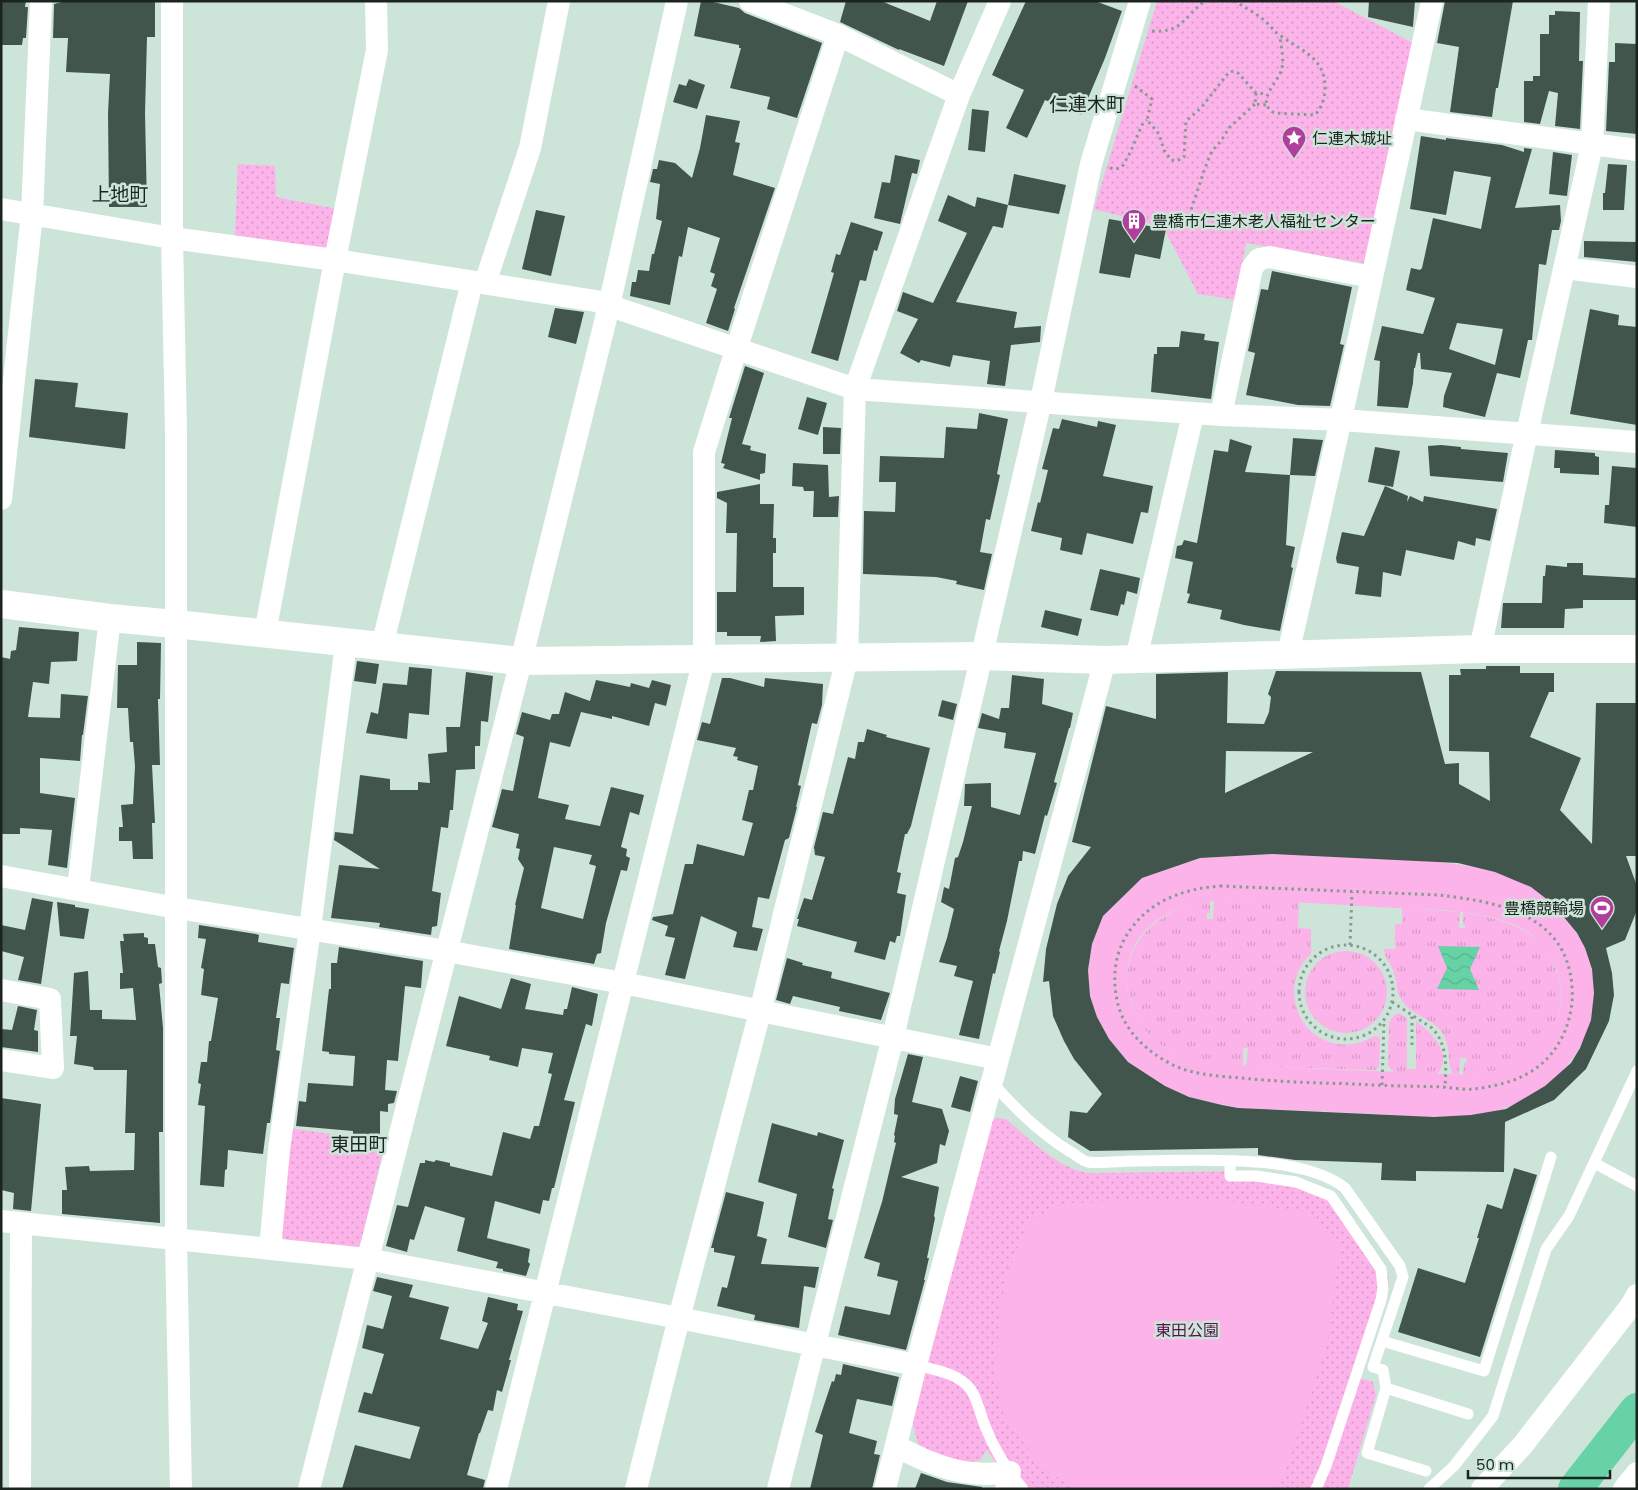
<svg xmlns="http://www.w3.org/2000/svg" width="1638" height="1490" font-family="Poppins,'Noto Sans JP',sans-serif">
  <style>
    .grass { fill: url(#grass-tufts) }
    .park { fill: url(#park-dots) }
    .pitch { fill: #fbb3e9; fill-rule: evenodd }
    .water { fill: url(#water-waves) }
    .lines { fill: none; stroke-linecap: round; stroke-linejoin: round }
    .river { stroke: #66d2a5; stroke-width: 34 }
    .building { fill: #41554c; fill-rule: evenodd }
    .path { stroke: #889a91; stroke-width: 3; stroke-dasharray: 2.5 4; stroke-linecap: butt }
    .lane { stroke: #fff; stroke-width: 11 }
    .street { stroke: #fff; stroke-width: 22 }
    .secondary { stroke: #fff; stroke-width: 28 }
    .labels { text-anchor: middle; dominant-baseline: central; stroke-width: 5; stroke-linejoin: round; paint-order: stroke }
    .poi-label { font-size: 16px; fill: #1b241f; stroke: #cde5d9; text-anchor: start }
    .park-label { font-size: 16px; fill: #58144d; stroke: #cde5d9 }
    .quarter-label { font-size: 19px; fill: #1b241f; stroke: #cde5d9 }
  </style>
  <defs>
    <pattern id="grass-tufts" width="24" height="20" patternUnits="userSpaceOnUse" patternTransform="scale(1.25)"><rect width="24" height="20" fill="#fbb3e9"/><path d="M3 7l-1-3M5 7V3M7 7l1-3M15 17l-1-3M17 17v-4M19 17l1-3" fill="none" stroke="#d79ac7"/></pattern>
    <pattern id="park-dots" width="8" height="8" patternUnits="userSpaceOnUse" patternTransform="scale(1.25)"><rect width="8" height="8" fill="#fbb3e9"/><path d="M2 2h.1M6 6h.1" fill="none" stroke="#d79ac7" stroke-width="1.8" stroke-linecap="round"/></pattern>
    <pattern id="water-waves" width="16" height="10" patternUnits="userSpaceOnUse" patternTransform="scale(1.25)"><rect width="16" height="10" fill="#66d2a5"/><path d="M0 5q4-4 8 0t8 0" fill="none" stroke="#58b48e"/></pattern>
  </defs>
  <rect width="100%" height="100%" fill="#cde5d9"/>
  <path class="grass" d="M1239 899 1299 902 1298 928 1311 929V954C1282 980 1292 1029 1329 1042 1341 1046 1355 1045 1367 1040 1371 1038 1373 1036 1377 1036L1380 1039 1379 1067 1376 1070 1246 1066 1248 1048H1243V1066C1214 1065 1182 1061 1159 1044 1145 1034 1136 1019 1131 1003 1113 948 1158 907 1210 901V913H1207V919H1213L1214 900Z
    M1402 908 1460 912 1459 928H1465V925H1463V912C1490 917 1515 922 1537 939 1548 947 1554 962 1558 974 1566 1000 1558 1032 1538 1051 1520 1069 1488 1076 1463 1075L1464 1063H1466L1467 1058H1460L1459 1074H1453C1447 1064 1451 1048 1443 1034 1433 1017 1410 1016 1401 999 1396 992 1397 981 1394 973 1392 965 1384 957 1384 949H1395V924H1402Z
    M1305 992a41 41 0 1 1 82 0a41 41 0 1 1-82 0Z
    M1400 1013 1407 1018V1069H1416V1021C1431 1032 1452 1052 1439 1072L1436 1074 1394 1072 1388 1066 1389 1022 1394 1015Z"/>
  <path class="park" d="M1157 1H1333L1413 43 1364 263 1246 243 1236 300 1198 294 1163 227 1094 209Z
    M238 164 275 166 276 197 337 209 329 251 235 236Z
    M997 1118 1006 1119C1031 1140 1056 1167 1088 1173L1258 1171 1334 1193 1386 1269 1388 1277 1389 1285 1385 1303 1360 1378 1373 1382 1376 1395 1348 1489H1013L987 1450 980 1460 965 1464 928 1455 918 1444 912 1420 990 1122Z
    M290 1128 385 1142 362 1238 358 1249 285 1240 278 1230Z"/>
  <path class="pitch" d="M1272 854C1312 855 1351 857 1391 859 1438 862 1487 863 1530 886 1547 896 1559 912 1571 926 1592 951 1599 987 1591 1019 1580 1064 1543 1096 1499 1110 1461 1122 1417 1116 1377 1114 1331 1112 1285 1110 1238 1108L1189 1097 1165 1086 1128 1062 1109 1039 1097 1017 1090 996 1088 970 1092 944 1103 916 1142 878 1200 858ZM1239 899C1291 902 1342 905 1394 908 1435 910 1479 909 1517 926 1552 941 1571 984 1557 1020 1541 1060 1513 1068 1474 1075L1229 1065C1212 1063 1194 1061 1177 1054 1123 1032 1106 954 1159 919 1184 903 1210 900 1239 899Z
    M1209 1199 1309 1212 1340 1247 1327 1345 1284 1476 1277 1489H1075L1044 1469 1005 1419 1001 1406 996 1376 999 1316 1006 1279 1025 1229 1034 1219 1055 1207 1070 1203Z"/>
  <path class="water" d="M1438 946 1480 947 1470 969 1479 990 1437 989 1447 968Z"/>
  <g class="lines">
    <path class="river" d="M1575 1489 1637 1410"/>
  </g>
  <path class="building" d="M1 1H26L25 7H28L26 38H23L22 45H1Z
    M66 1H155V37H147L145 113 147 207H109L108 113 110 74 66 72 68 38H53L54 4Z
    M701 1H709L739 8 745 13 822 43 797 118 767 109 770 97 730 88 741 48H739V45L694 36Z
    M846 1H881L930 21 937 1H968L944 66 899 49V50L840 22Z
    M1026 1H1095L1122 11 1105 58 1081 115 1045 100 1027 138 1006 128 1024 90 992 75Z
    M1369 1H1415L1413 27 1368 17Z
    M1445 1H1513L1498 88H1496L1492 117 1450 112 1459 47 1437 43Z
    M1555 11 1580 12 1579 61H1583L1580 129 1555 126 1558 93 1549 91 1540 124 1524 122V81H1533V76H1540V34H1549V15H1555Z
    M1615 43 1637 44V134L1606 131 1609 62H1615Z
    M689 79 705 85 697 109 673 102 679 84 686 86Z
    M972 109 989 111 985 152 968 150Z
    M706 115 740 121 735 142 740 143 733 175 775 188 734 308 735 309 728 331 706 323 717 289 711 286 715 274 710 272 720 238 688 227 682 257 679 256 670 305 630 296 632 282H636L638 270 649 271 652 254H654L662 221 656 219 660 184 650 182 653 169H657L659 160 675 163 692 178 700 148Z
    M1421 136 1446 140V138L1502 145 1524 152V148L1532 149 1515 208 1560 205 1561 221 1559 230H1552L1546 265 1539 264 1532 340H1528L1520 378 1497 373 1485 417 1443 407 1444 396 1452 373 1421 369 1420 353H1418L1415 368H1414L1413 383 1408 408 1377 406 1380 361 1374 360 1382 326 1423 334 1435 298 1406 290 1411 268 1420 270 1422 268 1433 218 1481 229 1491 177 1454 171 1446 215 1410 209ZM1457 323 1503 329 1495 365 1449 349Z
    M1553 152 1572 155 1567 196 1549 194Z
    M895 155 920 160 917 174 912 173 900 224 874 218 882 182 890 183Z
    M1608 164 1627 165 1624 210H1603V193H1605Z
    M1014 174 1066 185 1059 214 1008 205Z
    M948 195 975 207 977 197 1008 205 1003 228 993 226 956 302 1017 312 1014 328 1041 326 1040 342 1011 345 1005 386 987 384 990 361 953 355 950 367 921 360 919 363 900 353 918 319 897 311 903 292 933 303 967 233 938 221Z
    M536 210 565 216 551 276 522 269Z
    M1109 219 1166 229 1160 259 1135 254 1130 278 1099 273Z
    M851 222 883 232 877 251 874 250 866 281 860 280 838 361 811 353 834 273 831 272 836 254 840 255Z
    M1584 241 1637 242V262L1584 257Z
    M1272 271 1352 287 1340 344 1344 345 1330 406 1298 405 1246 395 1255 353 1248 351 1261 289 1268 290Z
    M555 308 584 312 576 344 548 337Z
    M1590 309 1619 315 1618 325 1637 327V425L1570 414Z
    M1181 331 1205 334 1204 340 1219 342 1211 399 1151 392 1154 354H1157V347H1179Z
    M745 366 764 373 742 444 751 446 750 450 766 454 765 473 760 474V480L723 468 725 464 721 463 732 418H729Z
    M35 379 78 383 75 407 128 413 125 449 29 437Z
    M807 397 827 403 818 435 798 429Z
    M979 413 1008 419 997 474 1000 475 990 520 986 519 980 552 992 554 984 590 956 584 957 581 936 577 863 574 864 511 895 512 896 482H879L880 456 944 458 946 427 977 429Z
    M1062 419 1097 427 1098 421 1116 425 1103 476 1153 486 1148 513 1141 512 1133 544 1087 533 1082 555 1060 550 1062 538 1031 531 1038 502 1040 503 1048 470 1042 469 1053 428 1059 429Z
    M823 427 841 428 840 454H823Z
    M1293 438 1323 440 1315 476 1290 475Z
    M1230 439 1252 446 1245 472 1290 475 1286 545 1295 547 1291 567 1293 568 1280 631 1244 625 1220 619 1222 610 1187 603 1190 594 1187 593 1193 562 1175 558 1177 546 1182 545 1184 540 1197 543 1214 450 1228 452Z
    M1441 445 1461 447V449L1508 453 1503 482 1430 476 1428 446Z
    M1375 447 1400 451 1393 487 1368 482Z
    M1555 450 1595 453V456L1599 457V475L1560 473V468H1554Z
    M793 463 828 465 829 497 839 496 838 517H813L814 491H804L803 487 792 486Z
    M1612 466 1637 468V527L1604 523 1605 505H1609Z
    M760 484V504H774L773 538H776V553H773V587H804V615L775 616 776 641 760 642 761 636H727V632H717V592H736L737 533H726L727 503 717 498V492Z
    M1385 486 1408 496 1407 502 1410 496 1423 502 1424 496 1497 509 1490 541 1476 538 1475 546 1458 541 1454 560 1406 550 1401 576 1383 572 1381 597 1355 594 1359 567 1337 563 1336 558 1342 532 1364 536Z
    M1567 563H1583V575L1637 578V600H1583V608L1565 609 1564 628H1501L1503 603H1542L1543 576H1545L1546 565 1567 567Z
    M1100 569 1140 578 1137 594 1127 591 1124 605 1121 604 1118 616 1090 610Z
    M1045 610 1082 619 1078 636 1041 627Z
    M19 627 79 632 77 661 51 662 49 684 33 682 28 717 60 718 61 694 88 696 83 735H82L80 761 40 758V793L75 798 67 868 48 865 52 830 20 828V834H1V657L10 659 11 651 16 650Z
    M137 642 161 643 160 699H158L160 765H152L155 823H152L153 859H133L132 841H119V827H123L121 805 133 804 135 766 133 742H130L128 708H117L118 665H137Z
    M357 661 379 664 376 684 354 681Z
    M1486 666H1520V673H1554V692H1549L1530 737 1581 758 1560 810 1592 844 1596 703H1637V856H1626L1637 886V910L1625 940 1606 948 1612 973 1614 995 1609 1021 1586 1069 1554 1100 1505 1122 1504 1172 1416 1171V1181L1381 1180 1382 1163 1295 1160 1258 1155V1148L1090 1151 1068 1137 1070 1111 1087 1113 1102 1094 1074 1059 1064 1041 1053 1016 1049 981 1043 982 1046 949 1057 904 1068 876 1091 847 1072 842 1106 706 1156 719V674L1228 672 1227 723 1264 724 1269 712 1271 697 1268 694 1276 671 1421 672 1445 764 1459 763V784L1490 801 1489 752 1449 751V675H1461L1460 669H1486ZM1226 751 1313 752 1225 793ZM1272 854 1458 863 1495 872 1531 887 1553 904 1577 933 1585 948 1592 969 1594 993 1591 1020 1580 1048 1571 1063 1545 1086 1506 1109 1471 1115 1434 1117 1238 1108 1222 1105 1189 1097 1165 1086 1128 1062 1109 1039 1097 1017 1090 996 1088 970 1092 944 1103 916 1142 878 1200 858Z
    M409 667 432 669 429 715 409 713 407 739 366 733 371 712 378 714 383 683 407 685Z
    M466 672 493 676 488 722 481 721 480 746H475V769L456 770 453 810H450L448 828 441 827 432 891 441 893 437 926 432 927 431 935 379 927 380 923 331 918 339 865 380 869 334 840 335 832 353 834 360 775 390 779V790H418V782L430 783 428 754 447 752 446 727H460Z
    M1012 675 1044 679 1042 704 1073 713 1070 728H1069L1054 782 1057 783 1047 816 1045 815 1035 854 1023 851 1022 861H1019L1007 921 999 951 1000 952 995 974 993 973 979 1039 959 1035 973 981 954 976 957 966 939 962 947 938 954 909 941 902 944 887 949 889 955 858 958 857 963 842 972 806H964L965 784 991 783V807L1020 815 1036 753 1004 748 1006 733 978 728 982 713 999 719 1001 708H1009Z
    M722 678H730L764 687 765 678 823 684 822 705 817 724 812 723 798 785 801 786 796 807H797L789 838 785 840 769 899 758 897 752 927 763 929 757 951 733 947 737 932 701 916 685 979 665 975 675 938 665 936 668 926 652 920 653 917 673 914 685 864H693L697 844 744 856 753 823 742 820 749 790H753L758 766 737 760 738 757 733 756 736 748 697 740 702 722 710 724Z
    M596 680 630 687 631 683 649 688 652 680 671 685 666 706 655 703 649 726 612 716V719L581 712 570 747 550 742 538 798 569 805 565 819 600 826 611 787 644 795 639 815 630 812 621 847 627 849 626 856 630 858 627 871 621 870 606 923 601 953 597 954 594 964 509 949 516 905H515L524 868 518 859 520 849 516 848 519 834 492 827 502 789 513 791 524 737 516 734 522 712 550 720 552 714H559L565 692 590 701ZM554 847 592 855 589 864 596 866 583 919 541 908Z
    M942 700 957 704 953 720 938 716Z
    M867 729 887 735 886 737 930 748 911 826 907 834H905L897 872 901 873 897 893 906 895 900 936H897L895 943 890 941 885 960 854 952 857 942 797 926 799 919H797L804 898 812 900 825 857 815 855 814 847 823 812 833 814 848 757 855 759 858 742H864Z
    M32 898 53 902 41 984 18 980 24 957 1 951V925L25 930Z
    M57 902 75 905V907L89 909 84 939 60 936Z
    M199 925 256 934 259 935 258 942 294 948 289 984 281 983 276 1018H280L276 1050 280 1051 270 1123H267L263 1154 228 1150 227 1169 225 1170 224 1187 200 1185 205 1106 198 1105 201 1084 198 1083 201 1062H207L209 1041H211L218 998 201 995 204 969 201 968 206 939 198 938Z
    M144 933V937L148 938V944H155L158 967 161 968 162 983 159 984 163 1028V1132H159L160 1223 62 1214V1190H67L65 1167 89 1166 90 1171 134 1170 135 1133H125L127 1070H94L93 1067 74 1064 77 1036H70L74 973 88 971 90 1010H102V1019L136 1020 133 988 120 989V973H123L120 941H124L123 934Z
    M339 947 423 961 421 988 405 986 398 1061 387 1060 385 1090 397 1091 394 1103 388 1104V1112L380 1111V1137L353 1134V1131L296 1126 299 1101 306 1102 308 1083 353 1086 355 1056 329 1054V1052L322 1051 329 989H331V963H337Z
    M787 958 803 963 802 965 832 972 831 978 890 993 881 1020 839 1011 840 1007 793 996 790 1004 776 1000Z
    M511 978 531 984 525 1009 563 1015 564 1009H567L572 987 598 994 592 1026 586 1024 564 1100 575 1102 554 1188H552L549 1201 543 1200 540 1214 495 1201 487 1238 530 1249 528 1262 530 1264 526 1276 503 1271V1269L496 1268 498 1262 457 1251 465 1218 425 1206 414 1240 410 1239 407 1252 386 1246 397 1205 408 1207 420 1163H425V1160L434 1162 436 1160 450 1163V1166L492 1176 503 1132 530 1139 534 1126H539L552 1074 548 1073 553 1053 522 1048 518 1067 489 1060 490 1056 446 1046 459 996 501 1009Z
    M18 1006 37 1010 34 1030 38 1031V1052L1 1047V1029L12 1030Z
    M908 1054 923 1057 912 1102 942 1109 949 1131 945 1146 940 1144 937 1163 901 1177 939 1187 934 1216 935 1218 927 1258H929L924 1280H925L906 1350 838 1335 845 1306 890 1315 898 1281 877 1276 880 1263 864 1258 882 1202 896 1143 894 1142 895 1136 894 1135 898 1115 894 1114 895 1099Z
    M960 1076 978 1081 970 1112 951 1107Z
    M1 1098 41 1104 31 1211 13 1209 14 1193 1 1190Z
    M772 1123 817 1136 818 1132 844 1140 832 1188 834 1189 828 1219 833 1220 826 1248 788 1237 797 1194 758 1182Z
    M1514 1168 1537 1175 1480 1357 1398 1332 1418 1268 1465 1283 1479 1238H1477L1487 1204 1502 1209Z
    M726 1192 764 1202 757 1236 767 1239 761 1264 819 1267 815 1288 804 1286 799 1328 754 1320 755 1315 717 1306 722 1287 727 1288 735 1256 714 1252V1248H711Z
    M377 1277 413 1285 409 1297 449 1307 440 1339 478 1349 488 1323 482 1321 488 1297 518 1304 517 1310 523 1311 509 1360H511L502 1392 497 1390 493 1411 488 1410 480 1433H479L467 1475 485 1480 483 1489H342L355 1445 410 1459 420 1427 358 1412 364 1392 372 1394 384 1354 362 1348 367 1325 383 1329 392 1296 373 1291Z
    M843 1364 899 1377 892 1406 857 1399 849 1433 877 1441 874 1454 880 1455 872 1489H810L823 1435 815 1432 832 1381 834 1382 836 1374 841 1375Z
    M921 1473 947 1482 982 1487V1489H915Z"/>
  <g class="lines">
    <path class="path" d="M1234 1C1245 7 1255 13 1264 20 1270 25 1274 32 1281 36 1303 52 1326 58 1325 90 1324 100 1322 107 1315 115L1274 113C1254 100 1279 83 1282 68 1284 58 1281 47 1280 36
      M1152 31C1183 33 1183 17 1205 1
      M1135 86 1152 99 1147 120 1159 134 1164 150 1171 160 1177 161 1184 157 1186 121 1201 108 1229 72 1234 71 1238 73 1256 93 1267 94
      M1256 93 1255 104 1267 105
      M1110 168 1116 169 1122 167 1130 153 1142 125 1147 120
      M1185 228 1205 168 1212 151 1221 141 1229 128 1255 104
      M1220 886 1439 895C1497 902 1566 913 1572 986 1575 1022 1557 1060 1523 1076 1509 1083 1490 1087 1474 1089 1464 1090 1453 1088 1443 1087 1414 1086 1385 1086 1356 1084 1318 1083 1280 1082 1242 1078 1218 1076 1193 1075 1171 1064 1145 1050 1123 1030 1117 1000 1113 981 1114 960 1123 942 1142 904 1179 889 1220 886Z
      M1299 992a47 47 0 1 1 94 0a47 47 0 1 1-94 0Z
      M1350 945 1352 892
      M1392 1002 1432 1028C1448 1045 1446 1066 1445 1088
      M1412 1045V1016
      M1382 1085 1384 1021"/>
    <path class="lane" d="M992 1082C1015 1109 1043 1136 1074 1154 1078 1157 1083 1161 1088 1162 1099 1164 1121 1161 1133 1161 1189 1161 1300 1152 1345 1188L1400 1266 1403 1277 1373 1367 1383 1370 1386 1388 1468 1414
      M1230 1161V1176H1256L1296 1182 1331 1196 1381 1269 1383 1288 1381 1300 1326 1466 1316 1489
      M1594 1163 1637 1186
      M1382 1341 1484 1371 1551 1157
      M916 1365C935 1370 959 1373 971 1390 977 1398 981 1416 985 1426 994 1449 1007 1470 1023 1489
      M1386 1388 1367 1453 1426 1471
      M1429 1489 1454 1466 1493 1416 1546 1249 1569 1216 1637 1071"/>
    <path class="street" d="M172 1V238L176 430V1240L181 1489
      M750 1 838 35 959 95
      M1406 119 1637 150
      M1 209 172 238 335 260 596 301 855 389 1221 415 1342 420 1637 442
      M1564 268 1637 277
      M485 283 530 148 559 1
      M1221 415 1252 268 1259 259 1270 257 1371 277
      M1 499 32 214 41 1
      M265 633 335 260 377 50 376 1
      M382 646 472 282
      M1480 649 1527 433 1592 145 1599 1
      M1288 654C1338 437 1385 219 1432 1
      M1136 659 1193 414
      M1 876 177 908 446 951 623 983 998 1059
      M78 889 110 618
      M1 990 50 999 53 1068 1 1060
      M1 1221 367 1259 679 1318 916 1365
      M270 1249 279 1150 310 929 346 643
      M896 1446C933 1466 967 1479 1010 1472L1006 1489
      M20 1489 21 1223
      M309 1489 521 661 609 306 677 1
      M496 1489 704 659V452L736 350 838 35
      M636 1489 679 1318 760 1012 847 658 855 389 959 95 1000 1
      M778 1489 893 1037 1041 401 1091 164 1140 1
      M885 1489 916 1365 1105 660
      M1482 1489 1522 1446 1630 1307 1637 1295
      M1624 1489 1637 1473"/>
    <path class="secondary" d="M1 604 110 618 175 624 521 661 981 656 1105 660 1480 649H1637"/>
  </g>
  <defs>
    <symbol id="sight-pin" viewBox="-11 -11 22 30"><path d="M0 17L-7.5 6A9.5 9.5 0 1 1 7.5 6Z" fill="#af3f9a" stroke="#cde5d9"/><path d="M0-6L1.8-2.2L6-1.7L2.9 1.2L3.7 5.4L0 3.3L-3.7 5.4L-2.9 1.2L-6-1.7L-1.8-2.2Z" fill="#fff"/></symbol>
    <symbol id="building-pin" viewBox="-11 -11 22 30"><path d="M0 17L-7.5 6A9.5 9.5 0 1 1 7.5 6Z" fill="#af3f9a" stroke="#cde5d9"/><path d="M-4-6H4V6H1V3H-1V6H-4ZM-2.5-4.3h1.7v1.8h-1.7ZM.8-4.3h1.7v1.8H.8ZM-2.5-1h1.7V.8h-1.7ZM.8-1h1.7V.8H.8Z" fill="#fff"/></symbol>
    <symbol id="stadium-pin" viewBox="-11 -11 22 30"><path d="M0 17L-7.5 6A9.5 9.5 0 1 1 7.5 6Z" fill="#af3f9a" stroke="#cde5d9"/><path d="M0-5a6.5 5 0 1 0 0 10a6.5 5 0 1 0 0-10ZM-3.5-1.8h7v3.6h-7Z" fill="#fff"/></symbol>
  </defs>
  <g fill-rule="evenodd">
    <use href="#sight-pin" x="1280" y="124" width="28" height="38"/>
    <use href="#building-pin" x="1120" y="207" width="28" height="38"/>
    <use href="#stadium-pin" x="1588" y="894" width="28" height="38"/>
  </g>
  <g class="labels">
    <g class="poi-label">
      <text x="1312" y="138">仁連木城址</text>
      <text x="1152" y="221">豊橋市仁連木老人福祉センター</text>
      <text x="1584" y="908" text-anchor="end">豊橋競輪場</text>
    </g>
    <g class="park-label">
      <text x="1187" y="1330">東田公園</text>
    </g>
    <g class="quarter-label">
      <text x="1087" y="104">仁連木町</text>
      <text x="120" y="194">上地町</text>
      <text x="359" y="1144">東田町</text>
    </g>
  </g>
  <rect width="1638" height="1490" fill="none" stroke="#1b241f" stroke-width="5"/>
  <path d="M1468 1470v8h142v-8" fill="none" stroke="#1b241f" stroke-width="2.5"/>
  <text x="1476" y="1470" font-size="15" fill="#1b241f" stroke="#cde5d9" stroke-width="4" paint-order="stroke">50 m</text>
</svg>
